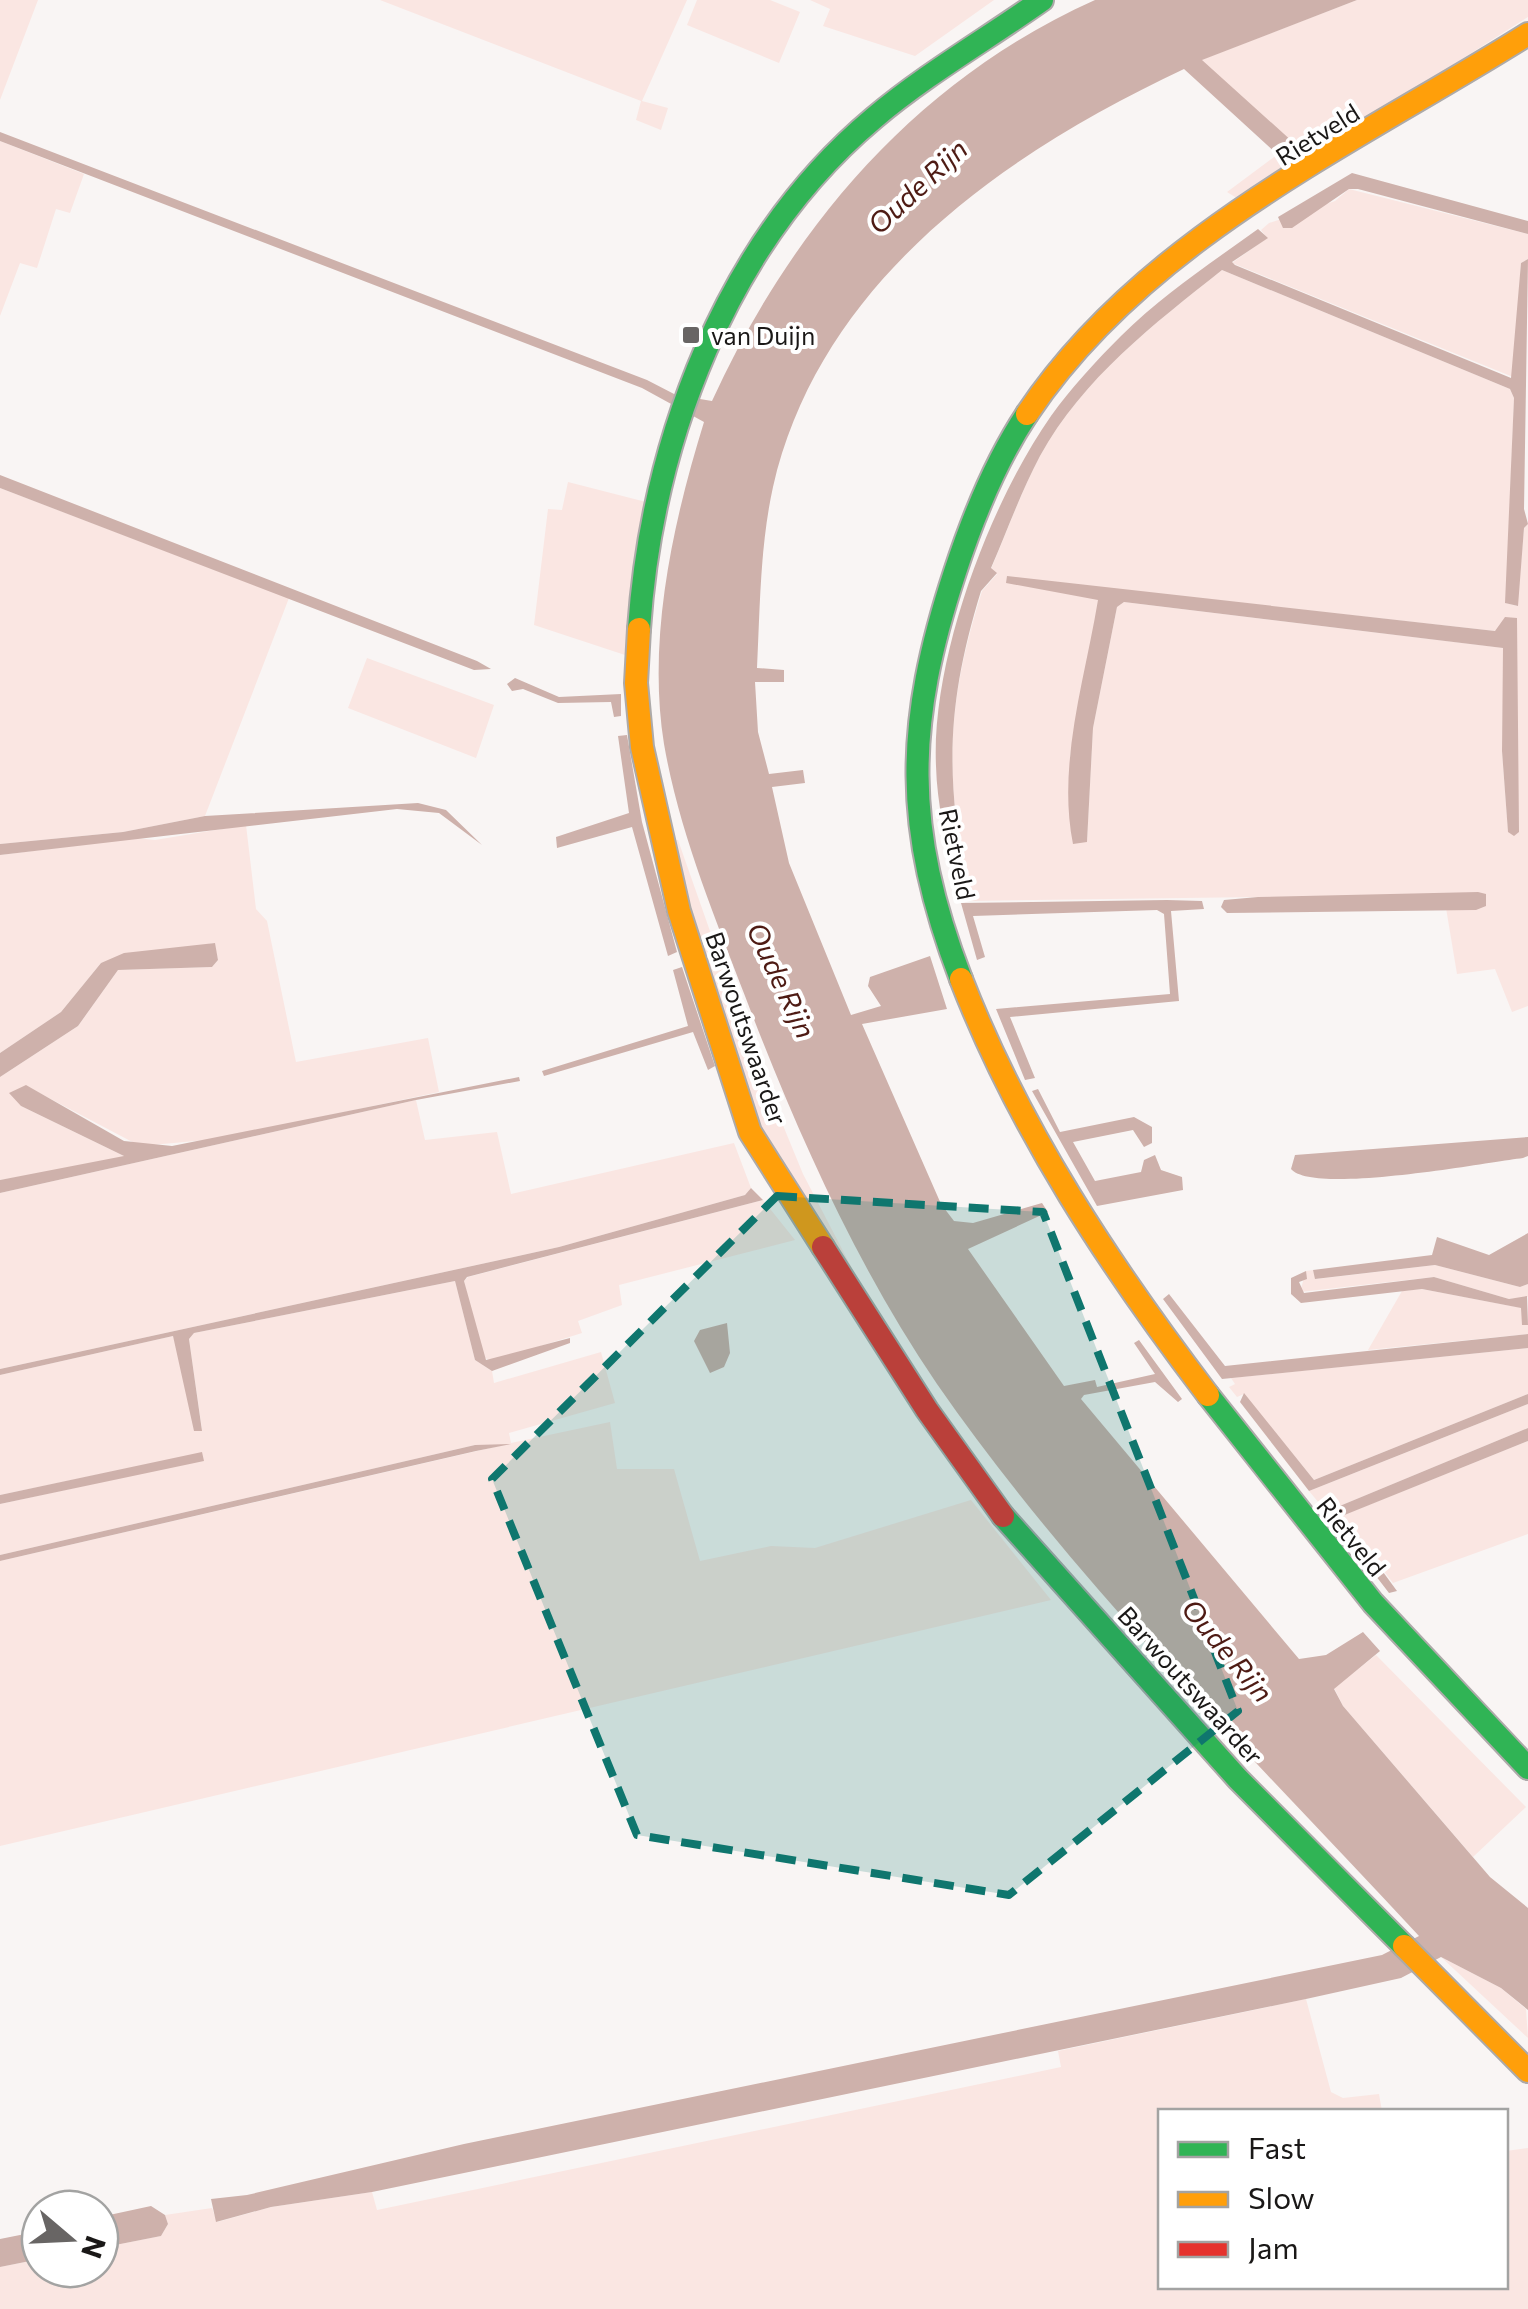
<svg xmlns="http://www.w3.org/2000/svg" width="1528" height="2309" font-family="Commissioner,sans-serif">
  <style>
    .green { fill: #fae6e2; fill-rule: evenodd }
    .water { fill: #ceb1ab }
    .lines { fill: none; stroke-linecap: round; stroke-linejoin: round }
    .fast-casing { stroke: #adaaa9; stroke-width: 26 }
    .slow-casing { stroke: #adaaa9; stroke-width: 26 }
    .jam-casing { stroke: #adaaa9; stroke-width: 26 }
    .fast { stroke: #30b455; stroke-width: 22 }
    .slow { stroke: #ff9f0a; stroke-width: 22 }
    .jam { stroke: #e5322d; stroke-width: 22 }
    .marked { fill: #0f766e; fill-opacity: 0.2; stroke: #0f766e; stroke-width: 8; stroke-dasharray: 20 12; stroke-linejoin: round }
    .poi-dot { fill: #686564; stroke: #fff; stroke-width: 4 }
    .labels { text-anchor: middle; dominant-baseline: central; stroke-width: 8; stroke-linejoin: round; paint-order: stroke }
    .street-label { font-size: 25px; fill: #1a1817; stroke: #fff }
    .poi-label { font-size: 25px; fill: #1a1817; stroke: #fff; text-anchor: start }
    .water-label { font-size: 28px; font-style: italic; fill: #4e1b14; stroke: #fff }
  </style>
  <rect width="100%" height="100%" fill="#f9f5f4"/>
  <path class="green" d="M0 0H38L0 100Z
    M380 0H687L642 101 668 108 661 130 636 120 641 101Z
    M697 0H770L800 12 779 63 687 25Z
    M810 0H994L915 56 823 26 830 9Z
    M1357 0H1528V17L1240 200 1227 192 1293 143 1201 60Z
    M0 141 84 174 70 213 56 209 37 268 20 263 0 316Z
    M1349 189 1528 234V259L1521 263 1513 377 1232 263 1267 238 1261 230 1269 223 1335 201Z
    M1222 270 1510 389 1514 398 1506 603 1517 606 1524 528 1528 524V1006L1512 1012 1495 969 1457 974 1446 908 1486 907 1258 897 969 901C946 776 944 713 982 591L997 574 991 569C1007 531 1021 492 1040 456 1083 378 1154 324 1222 270ZM1106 588 1495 631 1504 625 1508 831 1502 751 1504 648 1124 602 1117 607 1093 728 1087 841 1070 757 1099 599Z
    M568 482 646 502 625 655 534 625 548 509 562 510Z
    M0 488 289 598 205 816 123 832 0 844Z
    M367 658 494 705 476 758 348 708Z
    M246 825 256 909 267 921 296 1062 428 1038 439 1092 218 1139 140 1146 26 1086 21 1106 124 1156 119 1160 0 1180V1077L78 1026 118 970 212 967 218 960 214 943 101 963 61 1012 0 1053V855L136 838 155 840Z
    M672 840H678L750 1045 803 1174 856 1276 801 1198 758 1124 713 996Z
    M416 1100 425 1140 497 1132 511 1194 734 1143 751 1188 745 1195 559 1247 0 1369V1193Z
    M763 1200 795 1240 619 1285 622 1305 578 1321 582 1333 493 1361 482 1357 464 1281 468 1277Z
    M1435 1265 1520 1287 1528 1284V1297L1509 1299 1434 1277 1300 1292 1306 1271 1313 1270 1316 1279Z
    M455 1281 475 1360 492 1371 494 1383 601 1352 615 1403 509 1433 511 1443 610 1422 617 1469H674L700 1561 771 1546 815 1548 971 1500 1051 1600 0 1846V1561L503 1445H475L0 1555V1504L203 1460 201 1453 0 1495V1375L173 1336 202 1430 189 1339 194 1333Z
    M1422 1289 1522 1308V1324L1528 1325V1334L1368 1350 1402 1291Z
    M1528 1348V1394L1314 1480 1244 1394 1237 1397 1229 1387 1235 1384 1231 1378Z
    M1528 1404V1428L1330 1510 1329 1515 1309 1491Z
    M1528 1441V1534L1393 1583 1341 1516Z
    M1376 1655 1526 1807 1473 1857 1343 1706 1334 1688Z
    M1441 1957 1501 1988 1526 2009 1528 2038Z
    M1306 1999 1331 2092 1343 2098 1379 2094 1382 2111 1160 2112V2286H1506V2151L1528 2148V2309H0V2267L40 2259V2269H100V2248L161 2236 168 2224 165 2215 212 2208 217 2222 271 2207 372 2192 377 2210 1061 2067 1058 2051Z"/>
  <path class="water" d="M1095 0H1357L1202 60 1294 143 1279 156 1184 69C1005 153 820 281 773 487 760 546 760 608 757 668L784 670V682H755L758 732 769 774 803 770 805 783 772 787 789 863 851 1015 881 1006 868 986 870 977 930 956 947 1009 862 1024 941 1204 954 1221 973 1223 1042 1203 1048 1212 968 1249 1064 1386 1095 1380 1097 1387 1155 1374 1134 1343 1139 1340 1182 1399 1178 1402 1155 1382 1084 1395 1081 1399 1299 1659 1326 1655 1363 1632 1380 1651 1334 1689 1343 1706 1490 1877 1528 1908V2010L1501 1988 1441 1957 1401 1978 1306 1999 372 2192 271 2207 216 2222 211 2199 247 2195 464 2144 1382 1955 1419 1936C1254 1758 1076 1584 937 1384 856 1265 796 1130 745 996 714 915 679 831 664 744 647 639 673 522 704 422L642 388 0 141V132L647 380 676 395 712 401C792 226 918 79 1095 0Z
    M1352 173 1528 221V234L1358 189H1349L1292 228H1283L1278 217Z
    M1258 229 1268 238 1232 262 1235 265 1511 378 1521 263 1528 259 1524 509 1528 524 1524 528 1518 606 1505 603 1514 398 1510 389 1222 270C1154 324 1083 378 1040 456 1021 492 1007 531 991 568L997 573 981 591C948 699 945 768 965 879L954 878C946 841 937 804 936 766 931 658 990 503 1051 416 1071 388 1096 361 1121 336 1162 295 1211 263 1258 229Z
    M0 475 477 661 491 669 474 670 0 488Z
    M1007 576 1495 631 1505 617 1517 618 1519 832 1514 836 1508 832 1502 751 1503 648 1124 602 1117 607 1093 728 1087 842 1073 844C1057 764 1085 679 1098 600L1006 583Z
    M515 678 559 697 621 694V716L614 717 611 702 558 703 523 689 512 691 507 684Z
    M627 735 642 822 677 952 668 956 632 827 557 848 556 837 629 813 618 736Z
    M418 803 446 810 482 845 439 813 397 809 0 855V844L123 832 205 816Z
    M1478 892 1486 894V906L1476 910 1227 913 1221 907 1224 900 1258 897Z
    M1167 900 1202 901 1204 909 1171 911 1179 1001 1010 1017 1035 1078 1025 1080 996 1009 1170 994 1164 914 1157 910 973 916 985 957 977 960 961 903Z
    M215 943 218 960 212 967 118 970 78 1026 0 1077V1053L61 1012 101 963 124 953Z
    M682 967 715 1066 708 1070 693 1032 544 1076 542 1071 688 1026 673 970Z
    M519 1077 520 1081 416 1100 0 1193V1180L124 1156 21 1106 9 1093 26 1085 124 1141 172 1146Z
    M1038 1089 1060 1132 1134 1117 1152 1127V1143L1144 1147 1133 1130 1073 1142 1095 1181 1141 1172 1144 1160 1155 1155 1161 1170 1182 1177 1183 1190 1097 1206 1032 1091Z
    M1528 1137V1156L1523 1158C1483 1163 1313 1195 1291 1169L1295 1155Z
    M751 1188 763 1200 467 1277 464 1281 486 1360 570 1338V1343L492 1371 475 1360 455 1281 194 1333 189 1339 202 1431H194L173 1336 0 1375V1369L559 1247 745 1195Z
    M1528 1233V1284L1520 1287 1435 1265 1315 1279 1313 1270 1432 1255 1437 1237 1489 1255Z
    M1306 1271 1307 1279 1299 1282 1304 1293 1434 1277 1509 1299 1527 1296 1528 1325H1522L1521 1308 1422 1289 1301 1303 1291 1294V1278Z
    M1169 1294 1225 1366 1528 1334V1348L1222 1379 1163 1299Z
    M727 1323 730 1353 724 1367 710 1373 694 1341 700 1330Z
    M1244 1393 1314 1480 1528 1394V1404L1309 1491 1240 1402Z
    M1528 1428V1441L1342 1516 1397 1591 1389 1593 1329 1515 1330 1510Z
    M511 1444 476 1451 0 1561V1555L475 1445Z
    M202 1452 204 1461 0 1504V1495Z
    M151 2206 165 2215 168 2224 161 2236 100 2248V2217Z
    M40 2231V2259L0 2267V2239Z"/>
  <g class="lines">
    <defs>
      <path id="fast" d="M639 629C652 441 726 242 874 118 926 74 987 39 1042 0
        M961 979C903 828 905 724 955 572 973 517 995 462 1027 414
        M1208 1395 1373 1603 1528 1768
        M1003 1516 1238 1779 1404 1946"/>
      <path id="slow" d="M1027 414C1144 238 1355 143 1528 34
        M639 629 636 683 642 747 679 911 750 1132 823 1247
        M961 979C1020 1131 1110 1266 1208 1395
        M1404 1946 1528 2071"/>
      <path id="jam" d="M823 1247 927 1410 1003 1516"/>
    </defs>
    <use href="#fast" class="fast-casing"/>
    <use href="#slow" class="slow-casing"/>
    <use href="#jam" class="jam-casing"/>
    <use href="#fast" class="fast"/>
    <use href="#slow" class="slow"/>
    <use href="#jam" class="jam"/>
  </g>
  <path class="marked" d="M777 1196 1043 1212 1238 1711 1009 1895 637 1835 492 1479Z"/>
  <rect class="poi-dot" x="681" y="325" width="20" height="20" rx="5"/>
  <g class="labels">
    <g class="street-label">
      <text transform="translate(1317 134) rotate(-32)">Rietveld</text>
      <text transform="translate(958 854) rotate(78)">Rietveld</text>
      <text transform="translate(747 1028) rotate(71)">Barwoutswaarder</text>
      <text transform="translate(1352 1536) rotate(51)">Rietveld</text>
      <text transform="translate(1191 1685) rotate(48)">Barwoutswaarder</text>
    </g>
    <g class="poi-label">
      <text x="711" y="335">van Duijn</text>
    </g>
    <g class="water-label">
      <text transform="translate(917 186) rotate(-43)">Oude Rijn</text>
      <text transform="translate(782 980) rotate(65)">Oude Rijn</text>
      <text transform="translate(1228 1650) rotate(50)">Oude Rijn</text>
    </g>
  </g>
  <rect x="1158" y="2109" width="350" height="180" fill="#ffffff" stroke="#a3a3a2" stroke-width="2.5"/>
  <rect x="1178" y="2142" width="50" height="15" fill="#30b455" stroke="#a3a3a2" stroke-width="2.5"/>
  <text x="1248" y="2159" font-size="30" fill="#1a1817">Fast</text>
  <rect x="1178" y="2192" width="50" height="15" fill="#ff9f0a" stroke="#a3a3a2" stroke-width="2.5"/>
  <text x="1248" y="2209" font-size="30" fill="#1a1817">Slow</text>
  <rect x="1178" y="2242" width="50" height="15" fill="#e5322d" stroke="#a3a3a2" stroke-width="2.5"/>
  <text x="1248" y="2259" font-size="30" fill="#1a1817">Jam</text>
  <g transform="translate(70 2239) rotate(109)"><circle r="48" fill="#ffffff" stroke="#a3a3a2" stroke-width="2.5"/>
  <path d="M0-8L18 38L0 25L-18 38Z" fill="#686564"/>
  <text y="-15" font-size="28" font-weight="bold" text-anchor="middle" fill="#1a1817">N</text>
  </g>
</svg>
